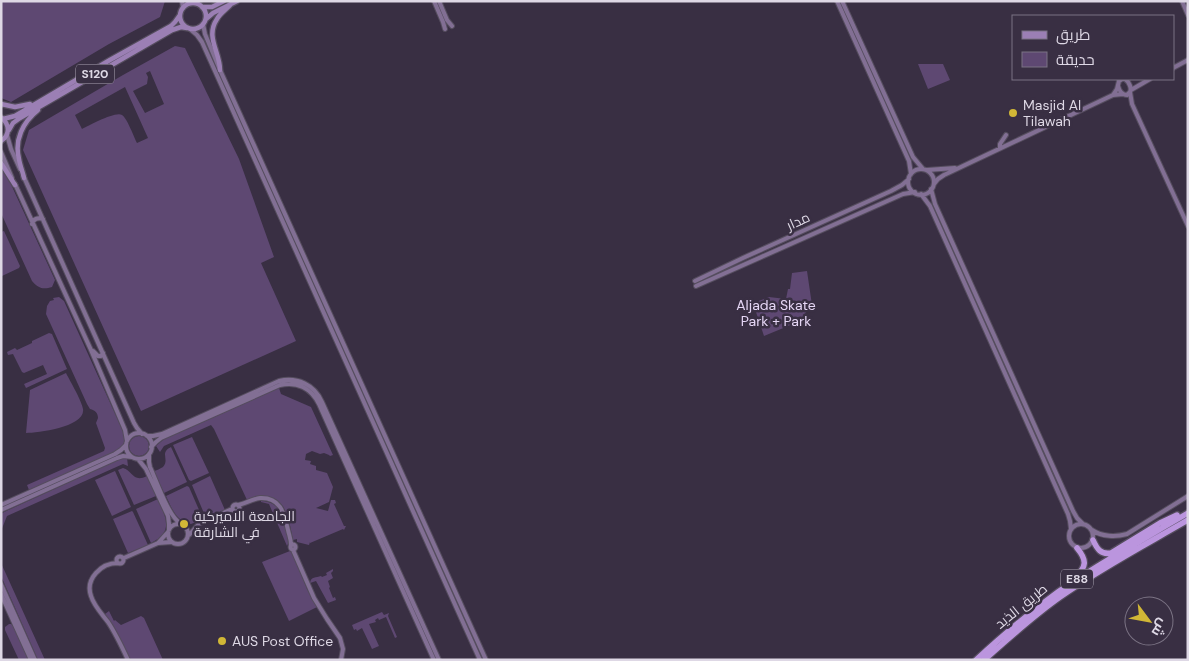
<svg xmlns="http://www.w3.org/2000/svg" width="1189" height="661" font-family="'DM Sans',Cairo,sans-serif">
  <style>
    .green { fill: #5e4872; fill-rule: evenodd }
    .lines { fill: none; stroke-linecap: round; stroke-linejoin: round }
    .secondary-casing { stroke: #554d5e; stroke-width: 6 }
    .primary-casing { stroke: #554d5e; stroke-width: 7 }
    .highway-casing { stroke: #554d5e; stroke-width: 8 }
    .secondary { stroke: #826f94; stroke-width: 4 }
    .primary { stroke: #9b7fb4; stroke-width: 4.5 }
    .highway { stroke: #bb95de; stroke-width: 5.5 }
    .poi-dot { fill: #d1b736; stroke: #392f43; stroke-width: 2 }
    .labels { text-anchor: middle; dominant-baseline: central; stroke-width: 5; stroke-linejoin: round; paint-order: stroke }
    .shield { fill: #392f43; stroke: #aca5b4; stroke-width: 1 }
    .shield-label { font-size: 12px; font-weight: bold; fill: #ded8e5 }
    .poi-label { font-size: 14px; fill: #ded8e5; stroke: #392f43; text-anchor: start }
    .street-label { font-size: 14px; fill: #ded8e5; stroke: #392f43 }
    .park-label { font-size: 14px; fill: #e5d6f5; stroke: #392f43 }
  </style>
  <rect width="100%" height="100%" fill="#392f43"/>
  <path class="green" d="M1 1H165L160 17 109 44 11 102 1 98Z
    M175 46 185 48 239 159 274 257 261 263 296 341 141 411 23 150 29 130 123 75ZM150 71 164 104 145 113 133 91 147 84 148 77 146 73ZM125 87 148 138 137 143C134 137 127 118 122 115 115 111 89 126 82 129L75 115Z
    M918 64H943L950 80 928 89Z
    M1 167 9 180 55 280 52 287C43 290 38 288 32 281L1 213Z
    M4 231 20 266 19 268 2 276 1 274V232Z
    M807 271 812 305 796 325 793 324 764 336 753 303 769 297 786 299 788 289H790L792 273Z
    M59 297 64 301 122 429 124 430C125 441 126 444 117 452L29 490 27 485 104 451 105 448 96 423 98 418C98 413 95 410 90 409L87 404 46 314 47 306 50 301 54 300 53 298Z
    M49 333 52 334 67 369 26 388 24 384 47 374 43 365 24 373 22 372 13 354 8 355 7 352 15 348 17 350 32 343V341Z
    M66 373C70 381 82 401 83 409 86 427 38 433 26 433L30 390Z
    M279 388 281 394 311 407 333 455 330 456 329 455 324 453 320 454 312 451 306 454 305 460 311 461 310 464 316 466V470L327 473 333 487 329 502 316 508 328 511 331 500H335L336 503 334 504 344 526H346L344 530 343 529 310 543V542L309 545 297 542V539L293 540C291 531 290 522 286 513 280 494 262 494 247 500L214 429 211 425 164 446 160 452 156 446 164 439Z
    M129 446a10 10 0 1 1 20 0a10 10 0 1 1-20 0Z
    M192 437 209 473 191 481 189 480 173 445Z
    M171 447 187 482 164 493 154 471C156 471 161 468 163 467 170 459 159 453 171 447Z
    M122 458H127L128 466 123 464 7 516 1 531V514L4 512Z
    M123 468C133 471 133 483 147 476L156 496 134 505 118 470Z
    M115 471 131 507 112 516 95 480Z
    M210 476 225 510 206 518 192 485Z
    M187 486 189 487 203 519 191 524C176 521 172 509 166 496Z
    M158 499C166 518 174 532 151 543L136 509Z
    M261 501C284 501 285 525 289 542L287 546 269 504 261 502Z
    M132 511 133 512 148 545 128 553 113 519Z
    M290 551 293 554 307 589 317 607 289 621 262 562Z
    M1 563 45 660H38L1 576Z
    M333 569V571L331 573 333 578 328 581 330 587 329 588 333 598 335 597 336 600 328 603 316 581 310 583C311 576 316 578 321 576L322 577 327 575 326 573Z
    M109 611 114 621 115 620 121 625 141 616 144 618 163 660H130L119 637 105 614Z
    M382 612 384 615 389 613 388 616 397 637 395 638 386 617 379 620 378 618 375 620 376 622 369 624 379 646 372 649 362 628 357 631 356 629 354 630 352 625Z
    M9 624H11L14 626 29 660H19L5 630V627Z"/>
  <g class="lines">
    <defs>
      <path id="secondary" d="M182 1 183 8
        M192 1 195 3
        M434 1 443 22 445 29
        M439 1 447 20 452 26
        M837 1 909 161 911 174
        M842 1 913 157 923 169
        M1182 1 1188 15
        M203 24 205 34 220 70 486 660
        M190 29 197 35 202 42 480 660
        M1173 68 1188 60
        M1131 90 1150 79
        M1130 92 1132 104 1188 226
        M1113 95 1117 89 1119 81 1122 79H1125C1129 82 1132 88 1130 92L1127 95C1122 95 1119 90 1118 86
        M7 135 11 149 20 169
        M1000 148V144L1006 135
        M1 152 12 178
        M908 182a13 13 0 1 1 26 0a13 13 0 1 1-26 0Z
        M927 170 955 168
        M23 175 134 423 137 428 142 434
        M15 184 91 350 125 430 127 441
        M934 184 938 179 944 175 1113 95 1123 94
        M931 189 935 204 1073 511 1077 518 1083 524
        M921 194 930 206 1068 514 1070 521 1071 529
        M32 224C33 219 38 217 43 219
        M695 281 743 258 891 191 902 185 909 179
        M696 286 903 194 915 192
        M93 351 98 356H101L103 353
        M126 446a13 13 0 1 1 26 0a13 13 0 1 1-26 0Z
        M147 436H153L162 434 279 381C297 377 314 384 322 402L439 660
        M151 447 156 442 161 438 280 385C297 381 311 388 319 404L434 660
        M149 454V462L150 467C157 482 168 516 181 524
        M138 459 146 469 168 516 169 524V530
        M232.5 508a3.5 3.5 0 1 1 7 0a3.5 3.5 0 1 1-7 0Z
        M1 505 115 454 121 450 126 445
        M238 505C245 504 252 499 260 498 281 497 284 514 288 530 289 535 291 539 291 545
        M1 510 117 458 123 456 132 457
        M1069 536a12 12 0 1 1 24 0a12 12 0 1 1-24 0Z
        M168 534a10 10 0 1 1 20 0a10 10 0 1 1-20 0Z
        M1092 530C1102 537 1116 537 1127 534L1188 496
        M189 535 199 524 232 509
        M158 543 168 532
        M290.5 547a2.5 2.5 0 1 1 5 0a2.5 2.5 0 1 1-5 0Z
        M293 550 314 598 327 619 340 638 343 649 341 660
        M116.5 560a3.5 3.5 0 1 1 7 0a3.5 3.5 0 1 1-7 0Z
        M124 558 158 543 171 542
        M118 563C101 563 85 579 91 596 94 606 102 614 108 622 116 634 122 647 128 660
        M1 584 35 660
        M1 594 31 660"/>
      <path id="primary" d="M180 16a13 13 0 1 1 26 0a13 13 0 1 1-26 0Z
        M202 7H212L224 1
        M206 19 213 13 237 1
        M220 70C220 52 205 37 217 19 220 13 226 10 231 4
        M1 104 15 107 30 104
        M3 119 15 116 110 60 171 26 175 22 180 15
        M9 130 13 123 20 118 172 30 181 27 187 28
        M1 141C10 135 10 125 2 118
        M1 163 15 185
        M24 178C23 172 20 166 19 159 14 140 23 122 38 110"/>
      <path id="highway" d="M1093 540C1097 549 1101 555 1111 553L1160 523 1177 515
        M1075 577C1087 567 1087 560 1077 548
        M976 660C1002 636 1029 613 1058 592 1099 563 1144 539 1188 513
        M984 660C1009 638 1033 616 1060 597 1101 568 1145 545 1188 520"/>
    </defs>
    <use href="#secondary" class="secondary-casing"/>
    <use href="#primary" class="primary-casing"/>
    <use href="#highway" class="highway-casing"/>
    <use href="#secondary" class="secondary"/>
    <use href="#primary" class="primary"/>
    <use href="#highway" class="highway"/>
  </g>
  <g class="poi-dot">
    <circle cx="1013" cy="113" r="5"/>
    <circle cx="184" cy="524" r="5"/>
    <circle cx="222" cy="641" r="5"/>
  </g>
  <g class="labels">
    <g class="shield">
      <rect x="76" y="64.5" width="38" height="19" rx="4"/>
      <rect x="1061" y="569.5" width="32" height="19" rx="4"/>
    </g>
    <g class="shield-label">
      <text x="95" y="74">S120</text>
      <text x="1077" y="579">E88</text>
    </g>
    <g class="poi-label">
      <text x="1023" y="105">Masjid Al<tspan x="1023" dy="16">Tilawah</tspan></text>
      <text x="194" y="516">الجامعة الاميركية<tspan x="194" dy="16">في الشارقة</tspan></text>
      <text x="232" y="641">AUS Post Office</text>
    </g>
    <g class="street-label">
      <text transform="translate(798 221) rotate(-24)">مدار</text>
      <text transform="translate(1021 606) rotate(-39)">طريق الذيد</text>
    </g>
    <g class="park-label">
      <text x="776" y="305">Aljada Skate<tspan x="776" dy="16">Park + Park</tspan></text>
    </g>
  </g>
  <rect width="1189" height="661" fill="none" stroke="#ded8e5" stroke-width="5"/>
  <rect x="1012" y="15" width="162" height="65" fill="#392f43" stroke="#7b7384"/>
  <rect x="1022" y="31" width="25" height="8" fill="#9b7fb4" stroke="#7b7384"/>
  <text x="1056" y="40" font-size="15" fill="#ded8e5">طريق</text>
  <rect x="1022" y="52" width="25" height="15" fill="#5e4872" stroke="#7b7384"/>
  <text x="1056" y="65" font-size="15" fill="#ded8e5">حديقة</text>
  <g transform="translate(1149 621) rotate(122)"><circle r="24" fill="#392f43" stroke="#7b7384"/>
  <path d="M0-4L9 19L0 12L-9 19Z" fill="#d1b736"/>
  <text y="-8" font-size="14" font-weight="bold" text-anchor="middle" fill="#ded8e5">ش</text>
  </g>
</svg>
